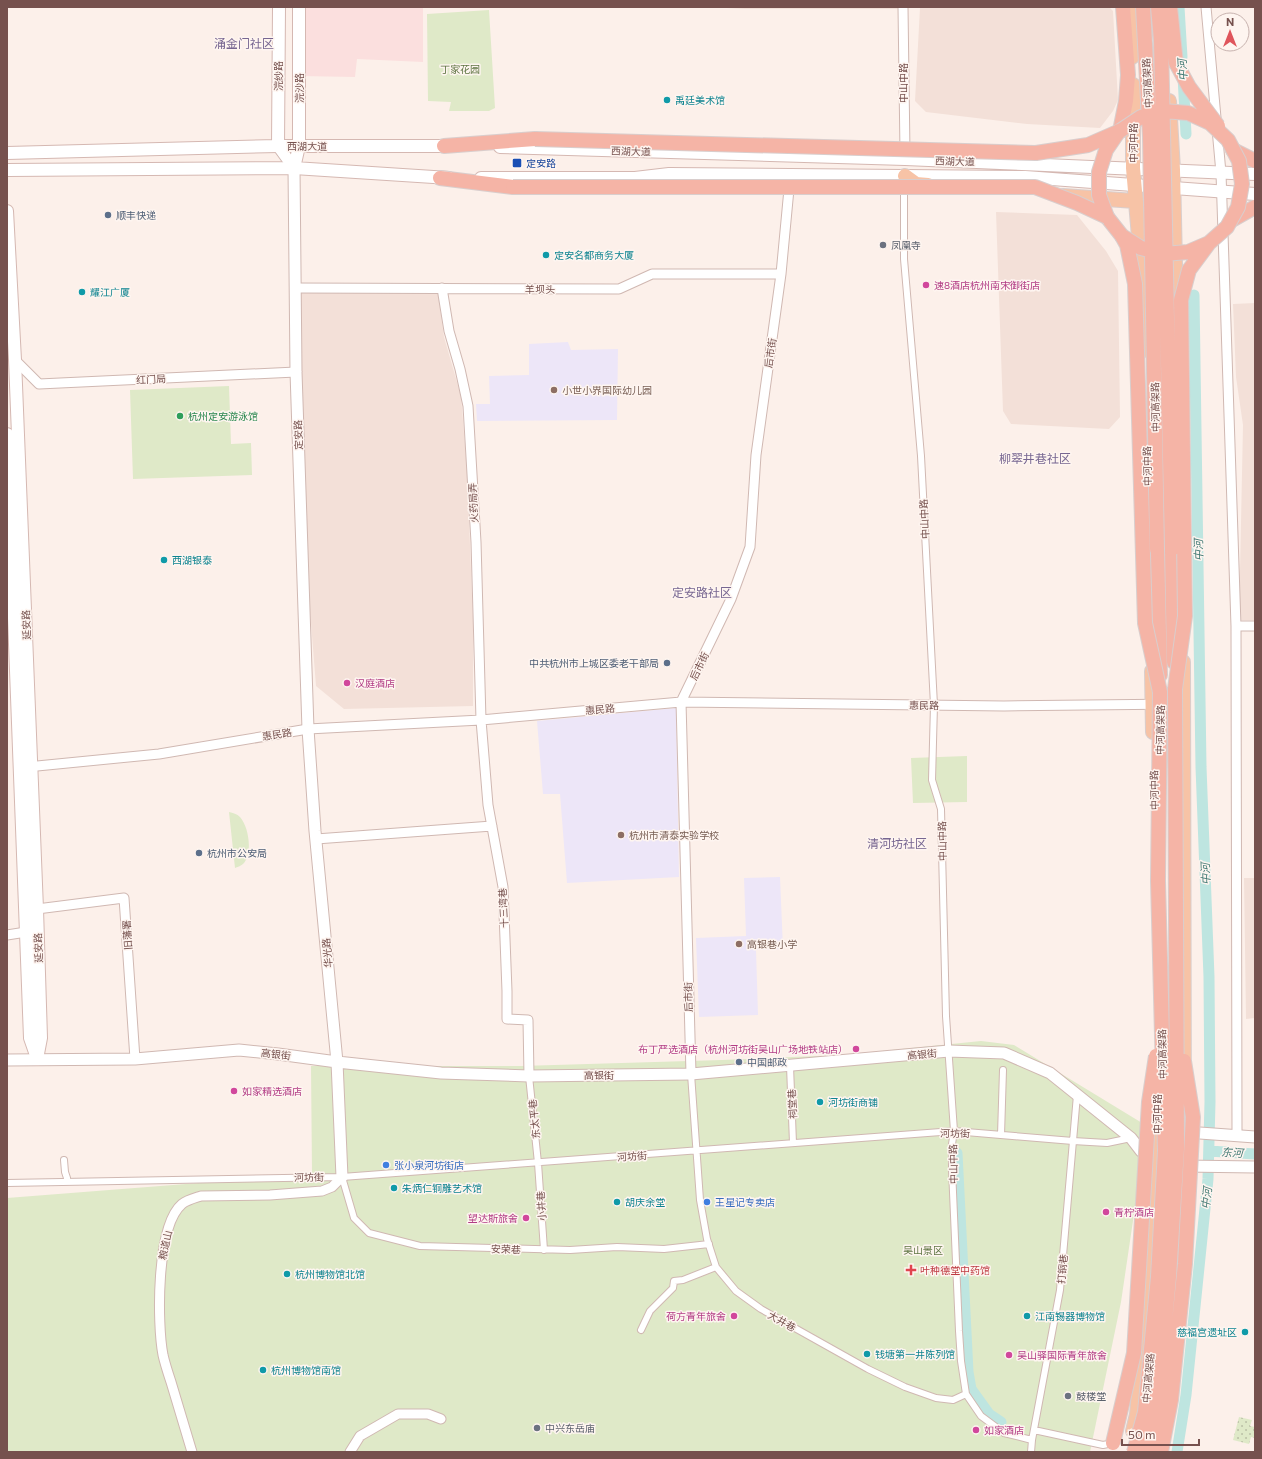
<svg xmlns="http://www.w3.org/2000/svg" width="1262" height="1459" font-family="Commissioner,'Noto Sans SC',sans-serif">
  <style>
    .residential { fill: #f3e0d8 }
    .commercial { fill: #fbdfde }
    .education { fill: #ede6f8 }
    .grass { fill: url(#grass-dots) }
    .green { fill: #dfe9c8 }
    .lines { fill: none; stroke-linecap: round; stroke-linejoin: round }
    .canal { stroke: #bee5e0; stroke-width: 11 }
    .pedestrian-casing { stroke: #d0b8b2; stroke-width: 8 }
    .minor-casing { stroke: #d0b8b2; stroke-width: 11 }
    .tertiary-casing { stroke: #d0b8b2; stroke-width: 13 }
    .secondary-casing { stroke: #d5b8b2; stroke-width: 14 }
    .primary-casing { stroke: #d9cecd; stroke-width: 16 }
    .trunk-casing { stroke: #d9cecd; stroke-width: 16 }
    .pedestrian { stroke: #fff; stroke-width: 6 }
    .minor { stroke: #fff; stroke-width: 9 }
    .tertiary { stroke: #fff; stroke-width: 11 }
    .secondary { stroke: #fff; stroke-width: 12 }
    .primary { stroke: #f7c3a6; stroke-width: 14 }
    .trunk { stroke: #f5b4a6; stroke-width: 14 }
    .trunk-bridge-casing { stroke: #d9cecd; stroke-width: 16; stroke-linecap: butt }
    .trunk-bridge { stroke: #f5b4a6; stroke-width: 14 }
    .culture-dot { fill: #0f9aa8; stroke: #fef5f0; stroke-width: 1.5 }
    .transit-dot { fill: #1a4fb4; stroke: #fef5f0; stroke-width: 1.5 }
    .service-dot { fill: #5c6f8a; stroke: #fef5f0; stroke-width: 1.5 }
    .worship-dot { fill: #6b7280; stroke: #fef5f0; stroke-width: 1.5 }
    .hotel-dot { fill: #d1479c; stroke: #fef5f0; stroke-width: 1.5 }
    .education-dot { fill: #8d6e63; stroke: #fef5f0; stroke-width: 1.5 }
    .leisure-dot { fill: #2e9e5b; stroke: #fef5f0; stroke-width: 1.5 }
    .shop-dot { fill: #3f7fe0; stroke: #fef5f0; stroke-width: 1.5 }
    .health-dot { fill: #e0444e; stroke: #fef5f0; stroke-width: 1.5 }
    .labels { text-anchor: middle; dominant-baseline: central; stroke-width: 3; stroke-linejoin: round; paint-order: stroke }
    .park-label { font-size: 10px; fill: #5f7543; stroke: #fef5f0 }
    .street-label { font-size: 10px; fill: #76514e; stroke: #fef5f0 }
    .culture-label { font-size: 10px; fill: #0d838f; stroke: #fef5f0; text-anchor: start }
    .transit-label { font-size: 10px; fill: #164399; stroke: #fef5f0; text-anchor: start }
    .service-label { font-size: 10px; fill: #4e5e75; stroke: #fef5f0; text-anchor: start }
    .worship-label { font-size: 10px; fill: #5b616d; stroke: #fef5f0; text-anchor: start }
    .hotel-label { font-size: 10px; fill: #b23c85; stroke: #fef5f0; text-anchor: start }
    .education-label { font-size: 10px; fill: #785e54; stroke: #fef5f0; text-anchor: start }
    .leisure-label { font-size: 10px; fill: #27864d; stroke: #fef5f0; text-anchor: start }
    .shop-label { font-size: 10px; fill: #366cbe; stroke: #fef5f0; text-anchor: start }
    .health-label { font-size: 10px; fill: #be3a42; stroke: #fef5f0; text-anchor: start }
    .water-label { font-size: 11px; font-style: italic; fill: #427a74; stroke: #fef5f0 }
    .quarter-label { font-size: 12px; fill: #776691; stroke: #fef5f0 }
  </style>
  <defs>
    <pattern id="grass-dots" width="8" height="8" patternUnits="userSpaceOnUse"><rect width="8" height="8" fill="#dfe9c8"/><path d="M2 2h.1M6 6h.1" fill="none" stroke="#b9bfa5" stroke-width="1.8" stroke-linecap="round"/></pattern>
  </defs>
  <rect width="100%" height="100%" fill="#fcf0ea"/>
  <path class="residential" d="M708 7H903V9H745Z
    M932 7H1109L1113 11 1118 100 1113 111 1100 128 1027 124 926 112 915 101 920 8H932Z
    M996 212 1077 215 1106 251 1118 271 1120 417 1109 429 1011 424 1003 411Z
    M301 292 438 293 444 337 461 396 467 471 473 620V706L344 709 316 686 310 610 300 378Z
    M1255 303V620H1239L1243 425 1236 377 1233 304Z
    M1244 878H1255V1018L1246 1019Z"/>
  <path class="commercial" d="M299 7H423V62L357 59 355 77 299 76Z"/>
  <path class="education" d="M568 342 571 350 618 349 617 420 477 421 476 404H490L489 376 529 375V344Z
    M676 708 679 877 567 883 560 794H543L537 721Z
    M780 877 783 949 756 950 758 1015 699 1017 696 938 746 936 744 878Z"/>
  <path class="grass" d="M1239 1417 1252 1420 1250 1426 1255 1427V1438L1251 1437 1249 1444 1233 1440Z"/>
  <path class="green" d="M489 10 495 108 489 111H449L451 102 428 101 427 14Z
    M229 386 231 444 251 443 252 475 133 479 130 390Z
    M967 756V802L913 803 911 758Z
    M229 812C233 813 237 814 240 817 249 827 253 854 243 864 241 866 237 867 235 868Z
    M981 1041 1014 1045 1147 1126 1121 1302 1090 1452H7V1198L312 1174 311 1066H521L722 1060 842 1055Z"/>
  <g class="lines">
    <path class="canal" d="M1179 7 1182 57
      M1183 76 1186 134
      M1209 1151 1255 1154
      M957 1153 968 1372 971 1389 989 1414 1001 1422
      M1177 1452 1186 1395 1208 1179 1210 1102 1209 977 1201 767 1194 295"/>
    <defs>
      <path id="pedestrian" d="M904 194V259L921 456 934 705 932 780 941 809 946 1016 954 1131 952 1144V1169L959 1331 961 1361 966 1394 981 1416 1004 1433 1032 1440 1031 1452
        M790 1066 793 1143
        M691 1074 700 1200 707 1239 716 1267 736 1291 761 1309 868 1369 905 1387 936 1398 953 1400 966 1394
        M529 1076 538 1163 544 1250
        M1001 1135 1003 1070
        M64 1160 65 1172 67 1178
        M342 1177 354 1218 369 1233 420 1246 570 1250 617 1247 664 1249 709 1244
        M7 1183 342 1177 954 1131 1073 1141 1107 1143 1131 1138
        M641 1330 650 1311 673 1288 674 1281 683 1280 716 1267
        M1034 1430 1103 1445 1113 1443
        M1032 1440 1060 1290 1077 1095"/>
      <path id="minor" d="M903 7 905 153
        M1206 7 1221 173 1236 626 1237 1135
        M295 288 619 289 652 274H781
        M442 288 449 331 460 369 468 406 476 542 481 720 488 805 503 887 507 991V1019L528 1020 529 1076
        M15 360 39 384 296 372
        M1236 626H1255
        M27 767 159 754 308 729 481 720 681 702 1004 706 1180 704
        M316 839 492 826
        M37 909 124 898 135 1059
        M7 935 26 932
        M691 1074 681 702 731 599 750 547 756 455 781 274 789 189
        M192 1452C185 1428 178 1405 171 1382 168 1373 165 1364 163 1355 157 1324 156 1226 182 1204 187 1200 195 1198 201 1196L270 1195 322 1191 332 1187 342 1177
        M350 1452 360 1436 398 1414H428L441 1419"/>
      <path id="tertiary" d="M278 146 294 168 296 372 308 729 315 831 337 1062 342 1177
        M7 1060 135 1059 239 1050 278 1054 337 1062 441 1073 529 1076 691 1074 949 1051 1004 1053 1050 1073 1131 1138 1141 1151 1150 1157
        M1186 1132 1255 1137
        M1184 1166 1255 1167"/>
      <path id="secondary" d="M278 146 279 7
        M500 147 905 159 1255 174
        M7 153 278 146H454
        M294 168 299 146V7
        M7 170 294 168 449 178
        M481 178H635L669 174 1025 177 1255 194
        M7 211 15 360 37 909 41 1038 37 1059
        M7 434 30 1038 37 1058"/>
      <path id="primary" d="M1132 7V57
        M1133 85V168L1142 271 1144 350
        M1169 101 1173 170 1176 312
        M905 176 916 184 928 185
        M1063 196 1135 201
        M1152 671 1153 732
        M1179 1221 1184 1132 1183 662
        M1133 1431 1137 1414 1149 1276 1156 1160 1157 1109"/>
      <path id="trunk" d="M1120 131 1126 101 1128 75 1123 7
        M444 146 535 139
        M1233 150 1255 161
        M440 178 513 187
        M1107 217 1122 236
        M1230 221 1255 207
        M1157 549 1160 675
        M1172 549 1174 662"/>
    </defs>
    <use href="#pedestrian" class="pedestrian-casing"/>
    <use href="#minor" class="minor-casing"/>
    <use href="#tertiary" class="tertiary-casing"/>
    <use href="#secondary" class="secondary-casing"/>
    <use href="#primary" class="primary-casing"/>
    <use href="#trunk" class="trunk-casing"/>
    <use href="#pedestrian" class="pedestrian"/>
    <use href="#minor" class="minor"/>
    <use href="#tertiary" class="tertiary"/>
    <use href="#secondary" class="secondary"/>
    <use href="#primary" class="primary"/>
    <use href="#trunk" class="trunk"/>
    <defs>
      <path id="trunk-bridge" d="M1143 7 1150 137 1157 549
        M1158 7 1161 40 1172 549
        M1170 7 1176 63 1189 87 1218 126
        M535 139 1036 153 1088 145 1120 131 1141 117 1164 111 1188 113 1210 123 1228 140 1239 161 1242 184 1238 207 1227 227 1209 243 1189 270 1181 300 1185 616 1175 689 1177 1149 1169 1277 1157 1413 1148 1452
        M513 187H1035L1077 203 1107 217
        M1107 217 1099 195V172L1106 150 1119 131
        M1122 236 1127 245 1135 284 1145 623 1160 692 1158 881 1165 1151 1158 1277 1145 1412 1134 1452
        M1122 236 1141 248 1164 254 1188 252 1209 243
        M1113 1443 1134 1353 1149 1102 1156 1056
        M1161 1452 1171 1400 1185 1264 1193 1117 1184 1061"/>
    </defs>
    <use href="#trunk-bridge" class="trunk-bridge-casing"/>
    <use href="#trunk-bridge" class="trunk-bridge"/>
  </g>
  <g class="culture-dot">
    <circle cx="667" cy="100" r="4"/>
    <circle cx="546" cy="255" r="4"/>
    <circle cx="82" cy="292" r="4"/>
    <circle cx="164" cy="560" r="4"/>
    <circle cx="820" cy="1102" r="4"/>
    <circle cx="394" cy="1188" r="4"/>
    <circle cx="617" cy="1202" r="4"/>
    <circle cx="287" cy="1274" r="4"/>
    <circle cx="1027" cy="1316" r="4"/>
    <circle cx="1245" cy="1332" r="4"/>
    <circle cx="867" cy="1354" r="4"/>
    <circle cx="263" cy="1370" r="4"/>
  </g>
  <rect class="transit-dot" x="512" y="158" width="10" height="10" rx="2"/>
  <g class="service-dot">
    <circle cx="108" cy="215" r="4"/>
    <circle cx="667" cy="663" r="4"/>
    <circle cx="199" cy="853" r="4"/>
    <circle cx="739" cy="1062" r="4"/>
  </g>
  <g class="worship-dot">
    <circle cx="883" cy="245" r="4"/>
    <circle cx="1068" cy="1396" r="4"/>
    <circle cx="537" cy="1428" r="4"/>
  </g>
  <g class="hotel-dot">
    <circle cx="926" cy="285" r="4"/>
    <circle cx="347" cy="683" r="4"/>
    <circle cx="856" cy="1049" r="4"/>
    <circle cx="234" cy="1091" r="4"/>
    <circle cx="1106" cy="1212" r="4"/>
    <circle cx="526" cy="1218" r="4"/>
    <circle cx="734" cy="1316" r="4"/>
    <circle cx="1009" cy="1355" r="4"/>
    <circle cx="976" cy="1430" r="4"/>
  </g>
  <g class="education-dot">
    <circle cx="554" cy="390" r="4"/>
    <circle cx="621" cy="835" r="4"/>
    <circle cx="739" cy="944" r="4"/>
  </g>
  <circle class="leisure-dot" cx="180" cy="416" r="4"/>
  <g class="shop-dot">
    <circle cx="386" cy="1165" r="4"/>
    <circle cx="707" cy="1202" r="4"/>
  </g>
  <path class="health-dot" d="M909 1264h4v4h4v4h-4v4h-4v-4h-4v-4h4z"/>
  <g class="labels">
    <g class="park-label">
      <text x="460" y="69">丁家花园</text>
      <text x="923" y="1250">吴山景区</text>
    </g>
    <g class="street-label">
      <text transform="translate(278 76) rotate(-90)">浣纱路</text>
      <text transform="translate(903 83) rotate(-90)">中山中路</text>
      <text transform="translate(1147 83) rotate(-93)">中河高架路</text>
      <text transform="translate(299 88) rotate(-90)">浣沙路</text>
      <text transform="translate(1133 143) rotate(-90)">中河中路</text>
      <text x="307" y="146">西湖大道</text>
      <text transform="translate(631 151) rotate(2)">西湖大道</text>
      <text transform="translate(955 161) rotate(2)">西湖大道</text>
      <text x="540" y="289">羊坝头</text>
      <text transform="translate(770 353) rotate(-82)">后市街</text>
      <text transform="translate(151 379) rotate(-3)">红门局</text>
      <text transform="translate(1155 407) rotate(-91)">中河高架路</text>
      <text transform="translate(298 435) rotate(-92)">定安路</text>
      <text transform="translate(1147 466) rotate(-91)">中河中路</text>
      <text transform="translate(473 503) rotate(-93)">火药局弄</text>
      <text transform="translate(924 519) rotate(-93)">中山中路</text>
      <text transform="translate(26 625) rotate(-92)">延安路</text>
      <text transform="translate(699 666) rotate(-64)">后市街</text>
      <text transform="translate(924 705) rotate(1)">惠民路</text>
      <text transform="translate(600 709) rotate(-5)">惠民路</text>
      <text transform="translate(1160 730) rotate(-89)">中河高架路</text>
      <text transform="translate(277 734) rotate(-9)">惠民路</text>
      <text transform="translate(1154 790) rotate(-91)">中河中路</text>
      <text transform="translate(942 841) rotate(-91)">中山中路</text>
      <text transform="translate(503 908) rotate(-93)">十三湾巷</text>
      <text transform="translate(127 935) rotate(-94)">旧藩署</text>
      <text transform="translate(38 948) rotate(-92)">延安路</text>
      <text transform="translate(327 953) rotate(-95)">华光路</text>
      <text transform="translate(688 997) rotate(-91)">后市街</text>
      <text transform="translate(276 1054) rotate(7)">高银街</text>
      <text transform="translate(922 1054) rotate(-5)">高银街</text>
      <text transform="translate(1162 1054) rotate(-91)">中河高架路</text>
      <text x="599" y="1075">高银街</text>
      <text transform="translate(792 1104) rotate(-93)">祠堂巷</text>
      <text transform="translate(1157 1114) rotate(-90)">中河中路</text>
      <text transform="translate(534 1119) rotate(-96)">东太平巷</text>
      <text transform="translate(955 1133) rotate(1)">河坊街</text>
      <text transform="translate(632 1156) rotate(-4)">河坊街</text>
      <text transform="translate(953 1164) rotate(-91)">中山中路</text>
      <text transform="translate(309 1177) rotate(-1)">河坊街</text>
      <text transform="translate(541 1206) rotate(-94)">小井巷</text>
      <text transform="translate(165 1245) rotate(-78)">粮道山</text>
      <text transform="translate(506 1249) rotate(2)">安荣巷</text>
      <text transform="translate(1062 1269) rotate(-84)">打铜巷</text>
      <text transform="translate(782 1321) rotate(29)">大井巷</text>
      <text transform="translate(1148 1378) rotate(-85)">中河高架路</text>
    </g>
    <g class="culture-label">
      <text x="675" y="100">禹廷美术馆</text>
      <text x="554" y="255">定安名都商务大厦</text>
      <text x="90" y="292">耀江广厦</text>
      <text x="172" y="560">西湖银泰</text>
      <text x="828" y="1102">河坊街商铺</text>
      <text x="402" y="1188">朱炳仁铜雕艺术馆</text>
      <text x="625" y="1202">胡庆余堂</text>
      <text x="295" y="1274">杭州博物馆北馆</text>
      <text x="1035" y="1316">江南锡器博物馆</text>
      <text x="1237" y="1332" text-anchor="end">慈福宫遗址区</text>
      <text x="875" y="1354">钱塘第一井陈列馆</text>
      <text x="271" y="1370">杭州博物馆南馆</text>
    </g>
    <g class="transit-label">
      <text x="526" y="163">定安路</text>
    </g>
    <g class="service-label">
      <text x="116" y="215">顺丰快递</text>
      <text x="659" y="663" text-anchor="end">中共杭州市上城区委老干部局</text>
      <text x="207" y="853">杭州市公安局</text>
      <text x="747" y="1062">中国邮政</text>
    </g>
    <g class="worship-label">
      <text x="891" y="245">凤凰寺</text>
      <text x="1076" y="1396">鼓楼堂</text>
      <text x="545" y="1428">中兴东岳庙</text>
    </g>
    <g class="hotel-label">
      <text x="934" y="285">速8酒店杭州南宋御街店</text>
      <text x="355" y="683">汉庭酒店</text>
      <text x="848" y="1049" text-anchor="end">布丁严选酒店（杭州河坊街吴山广场地铁站店）</text>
      <text x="242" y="1091">如家精选酒店</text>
      <text x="1114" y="1212">青柠酒店</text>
      <text x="518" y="1218" text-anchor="end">望达斯旅舍</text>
      <text x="726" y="1316" text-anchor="end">荷方青年旅舍</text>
      <text x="1017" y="1355">吴山驿国际青年旅舍</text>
      <text x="984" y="1430">如家酒店</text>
    </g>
    <g class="education-label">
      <text x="562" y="390">小世小界国际幼儿园</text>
      <text x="629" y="835">杭州市清泰实验学校</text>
      <text x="747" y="944">高银巷小学</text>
    </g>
    <g class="leisure-label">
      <text x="188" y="416">杭州定安游泳馆</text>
    </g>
    <g class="shop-label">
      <text x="394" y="1165">张小泉河坊街店</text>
      <text x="715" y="1202">王星记专卖店</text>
    </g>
    <g class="health-label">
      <text x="920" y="1270">叶种德堂中药馆</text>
    </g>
    <g class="water-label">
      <text transform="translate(1182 70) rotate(-93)">中河</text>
      <text transform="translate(1198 550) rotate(-91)">中河</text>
      <text transform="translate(1205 874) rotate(-92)">中河</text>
      <text transform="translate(1232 1152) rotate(3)">东河</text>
      <text transform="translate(1206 1198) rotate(-84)">中河</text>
    </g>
    <g class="quarter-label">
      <text x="244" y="43">涌金门社区</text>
      <text x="1035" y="458">柳翠井巷社区</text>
      <text x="702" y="592">定安路社区</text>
      <text x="897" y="843">清河坊社区</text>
    </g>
  </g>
  <rect width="1262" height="1459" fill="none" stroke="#76514e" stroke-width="16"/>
  <g transform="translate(1230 32)"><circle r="19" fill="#fef5f0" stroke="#c8b3af"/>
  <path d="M0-3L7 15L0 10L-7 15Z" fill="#df555c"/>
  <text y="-6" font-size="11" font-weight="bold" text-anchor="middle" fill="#76514e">N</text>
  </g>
  <path d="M1122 1439v6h77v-6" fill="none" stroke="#76514e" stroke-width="2"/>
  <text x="1128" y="1439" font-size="12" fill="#76514e" stroke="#fef5f0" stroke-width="3" paint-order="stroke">50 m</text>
</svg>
